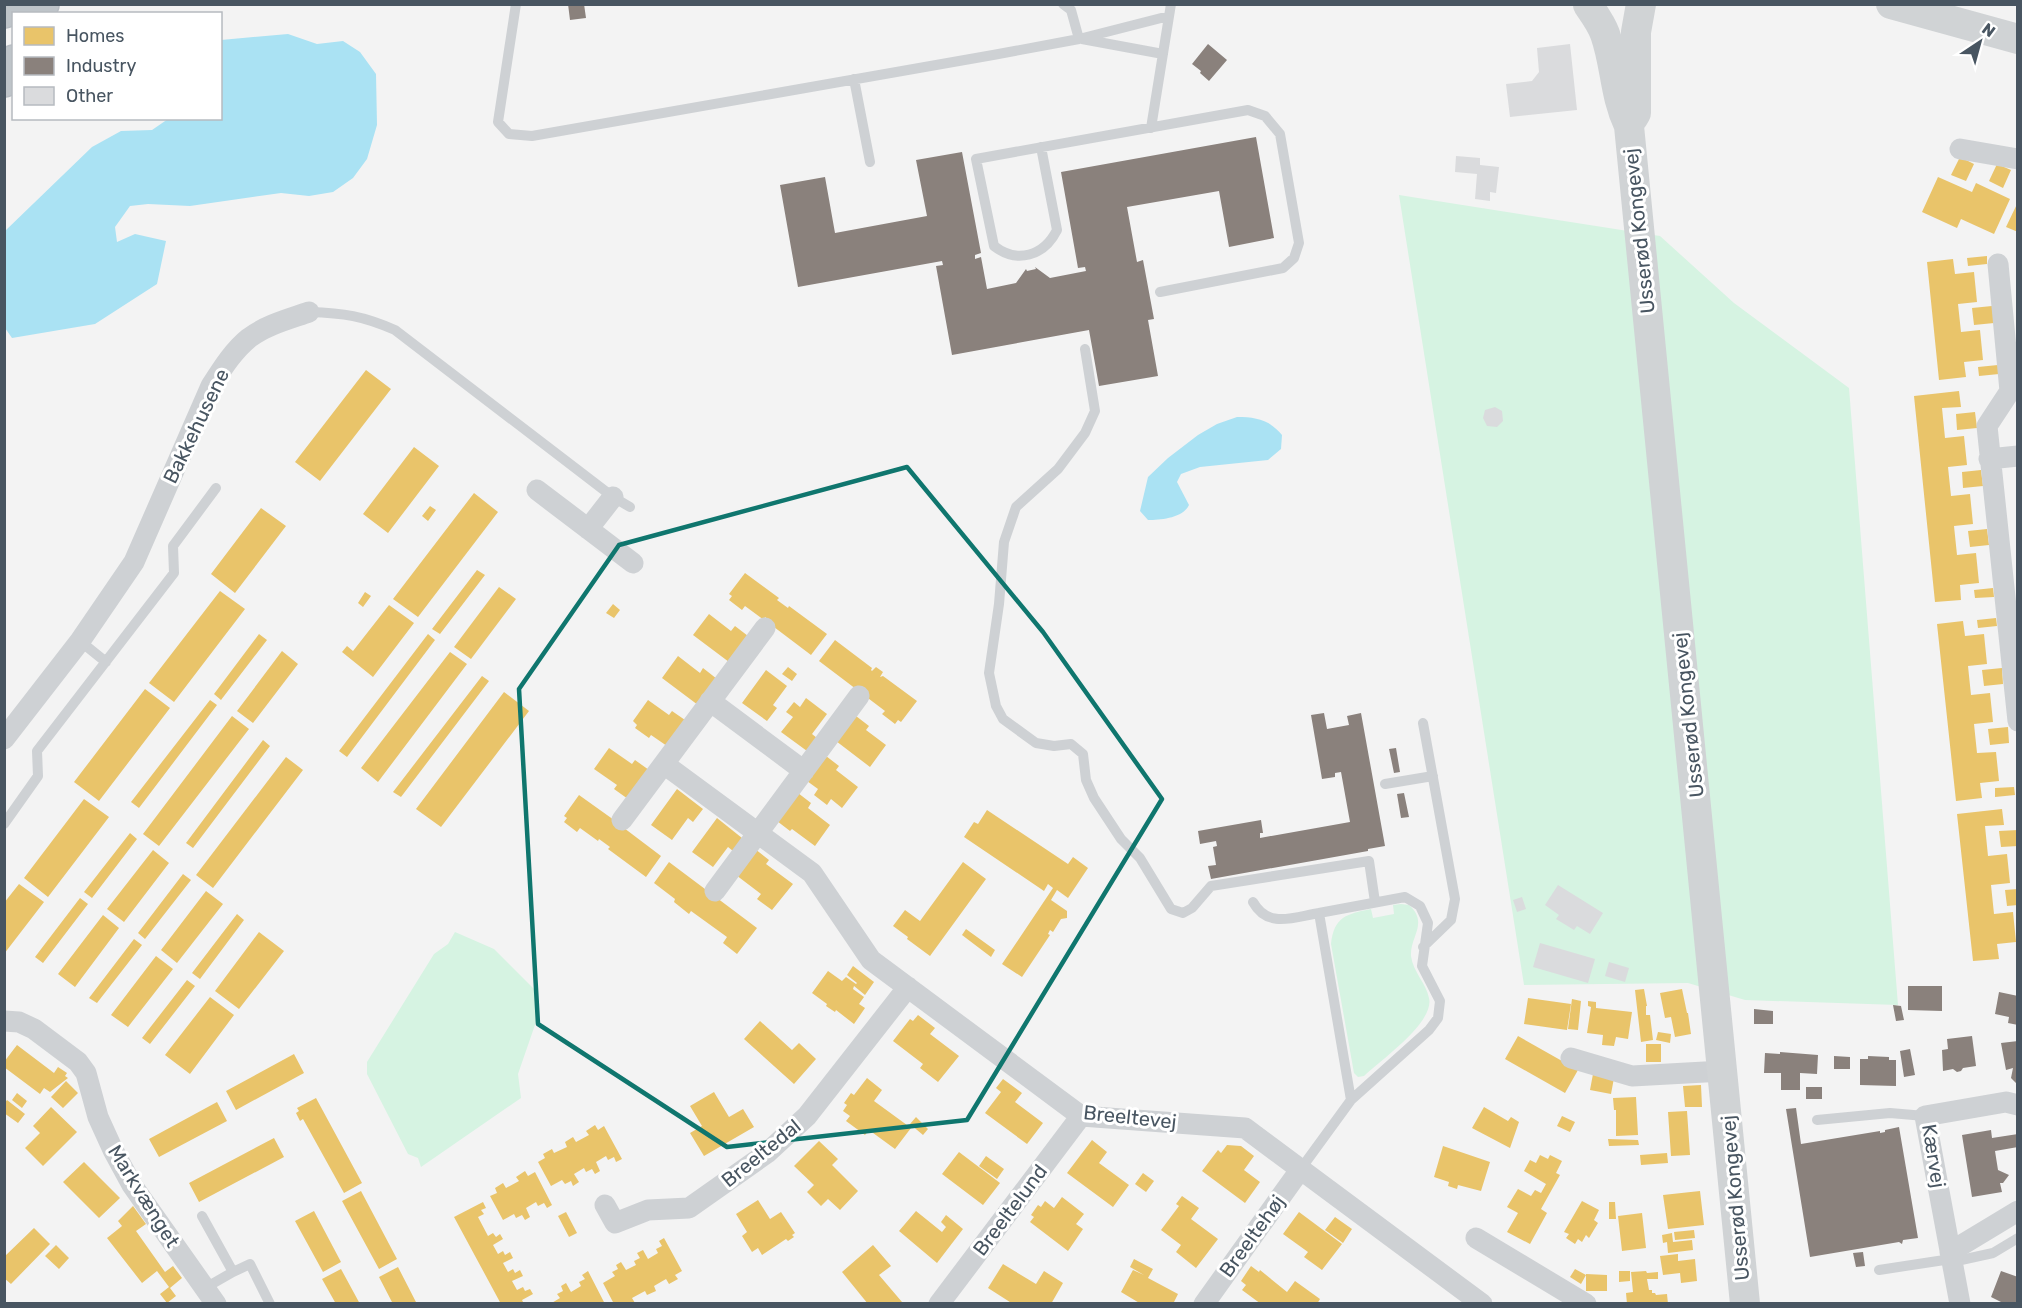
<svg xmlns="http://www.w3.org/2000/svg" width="2022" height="1308" font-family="Rubik,sans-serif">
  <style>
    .green { fill: #d6f3e2 }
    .water { fill: #aae2f3 }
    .homes { fill: #e9c46a }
    .industry { fill: #8a817c }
    .building { fill: #dadbdd }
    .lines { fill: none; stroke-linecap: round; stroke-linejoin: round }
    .highway-casing { stroke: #b7bdc3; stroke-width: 36 }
    .lane { stroke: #ced1d4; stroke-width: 10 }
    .street { stroke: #ced1d4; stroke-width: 21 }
    .secondary { stroke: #d0d3d5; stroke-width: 30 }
    .highway { stroke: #bec4c9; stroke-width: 33 }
    .marked { fill: none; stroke: #0f766e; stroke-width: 4.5; stroke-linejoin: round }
    .labels { text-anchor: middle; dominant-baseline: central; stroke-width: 6; stroke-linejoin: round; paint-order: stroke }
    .street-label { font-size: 20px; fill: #485561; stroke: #fff }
  </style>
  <rect width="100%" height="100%" fill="#f3f3f3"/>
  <path class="green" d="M1399 195 1660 236 1734 303 1849 388 1898 1005 1745 1000 1688 983 1524 985Z
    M1401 904 1409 905C1429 923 1410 936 1411 956 1413 972 1426 983 1429 998 1435 1022 1381 1060 1364 1076L1358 1077 1354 1073 1331 944C1334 917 1346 914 1371 909L1373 918 1394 914 1393 905Z
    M455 932 494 949 536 991 537 1019 518 1074 521 1098 421 1167 418 1158 408 1154 367 1074V1062L434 954 448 944Z"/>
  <path class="water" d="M288 34 317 44 343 41 360 52 376 74 377 125 367 159 353 178 333 192 309 196 281 193 190 206 148 204 130 206 115 227 117 242 135 234 166 241 157 284 95 324 12 338 5 328V231L92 147 121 131 152 130 168 119 220 118 221 40Z
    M1237 417C1256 417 1270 420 1282 435L1281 449 1268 460 1200 467 1181 474 1177 482 1189 505C1183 518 1161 520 1148 520L1140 511 1148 477 1168 458 1198 435 1217 424Z"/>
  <path class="homes" d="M1960 157 1974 164 1966 181 1951 175Z
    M1997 164 2011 170 2003 188 1989 181Z
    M1938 177 1972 192 1976 183 2010 199 1994 234 1961 219 1957 228 1922 212Z
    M2018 202V232L2006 227Z
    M1987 256V264L1968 266 1967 258Z
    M1953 259 1955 274 1974 272 1977 302 1958 304 1961 332 1980 330 1983 360 1964 362 1966 377 1939 380 1927 262Z
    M1992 306 1994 323 1974 325 1972 308Z
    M1998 365 1999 374 1979 376 1978 367Z
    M366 370 391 389 320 481 295 462Z
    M1959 391 1961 407 1942 408 1945 438 1964 436 1967 465 1948 467 1951 496 1970 494 1973 524 1954 526 1957 555 1976 553 1979 583 1960 585 1961 600 1935 602 1914 396Z
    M1975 412 1977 428 1957 430 1956 414Z
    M414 447 439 466 388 533 363 514Z
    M1981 470 1983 486 1963 488 1962 472Z
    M474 493 498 512 418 617 393 599Z
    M430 506 436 510 428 521 422 516Z
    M261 508 286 526 235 593 211 574Z
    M1987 529 1989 545 1970 547 1968 531Z
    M477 570 485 575 440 634 432 629Z
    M745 573 779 598 777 600 788 608 789 606 827 634 811 655 774 627 775 625 765 617 764 620 745 606 742 610 729 600 732 596 729 594Z
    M499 587 516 599 471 659 454 647Z
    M1993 588 1994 597 1975 598 1974 590Z
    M220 591 245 609 174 702 149 683Z
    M365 592 371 596 363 607 358 603Z
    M613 604 620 610 614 618 606 613Z
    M389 605 414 623 373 677 342 652 347 646 353 651Z
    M709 614 731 631 735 626 748 636 729 662 693 635Z
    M1996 618 1997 626 1978 628 1977 620Z
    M1963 621 1965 636 1984 634 1987 664 1968 666 1971 695 1990 693 1993 722 1974 724 1977 753 1996 752 1999 781 1980 783 1982 798 1956 801 1937 624Z
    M259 634 267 640 221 700 214 694Z
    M428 634 435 640 347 757 339 751Z
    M835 640 872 668 871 670 872 671 876 667 883 672 880 677 883 676 917 701 901 722 898 720 895 724 882 714 885 711 819 661Z
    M282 651 298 664 253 723 237 711Z
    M450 652 467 664 378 782 361 768Z
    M678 656 700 673 703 668 717 679 698 705 662 678Z
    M788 667 797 674 792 681 782 674Z
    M2002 668 2003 684 1984 686 1982 670Z
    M766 670 787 686 773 705 777 708 767 721 742 703Z
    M482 676 489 681 401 797 393 792Z
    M145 689 170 708 99 801 74 782Z
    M504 692 529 711 441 827 416 809Z
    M806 698 827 714 812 734 817 738 807 751 781 732 793 717 786 712 794 702 800 707Z
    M210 700 217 705 139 808 131 802Z
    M648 700 669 715 672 711 685 720 667 746 651 735 649 738 635 728 637 725 633 721Z
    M232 716 249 729 159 846 143 834Z
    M856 716 869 726 866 730 886 745 870 767 836 741Z
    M2008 727 2009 743 1990 745 1988 729Z
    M263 740 270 746 193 848 186 843Z
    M609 748 632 764 635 760 649 770 628 799 614 789 617 785 594 769Z
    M826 756 839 766 836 770 858 787 842 808 831 799 827 805 814 795 818 789 807 781Z
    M286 757 303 770 213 888 196 875Z
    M2014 787 2015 795 1995 797V788Z
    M677 789 703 809 693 822 688 818 672 840 651 825Z
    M798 793 811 803 808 808 830 825 815 846 792 829 790 831 777 821Z
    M579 795 614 820 612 822 622 830 624 828 661 856 646 877 608 849 610 847 599 839 598 841 580 828 577 832 564 822 567 818 564 816Z
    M84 799 109 817 48 897 24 878Z
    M2002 809 2004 825 1985 826 1988 856 2007 854 2010 883 1991 885 1994 914 2013 912 2016 942 1997 944 1999 959 1973 961 1957 814Z
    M987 810 1068 864 1073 857 1088 868 1068 898 1057 890 1051 900 1067 911V918L1061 919 1053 932 1050 930 1048 934 1050 935 1022 977 1002 964 1053 888 1048 884 1044 891 964 837 974 822 978 824Z
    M717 818 742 838 733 851 728 847 713 867 692 852Z
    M2018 830V846L2001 847 1999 831Z
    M130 833 137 839 92 898 84 892Z
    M755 849 769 860 766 864 793 884 772 910 757 899 761 894 736 875Z
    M153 850 169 863 124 922 107 909Z
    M669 862 757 928 737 954 723 943 727 937 691 911 689 914 674 902 675 899 654 883Z
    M963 862 986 879 930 956 907 939 908 937 893 926 905 910 920 921Z
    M183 874 191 880 145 939 138 933Z
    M19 884 44 902 4 954V903Z
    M2018 889V905L2007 906 2005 890Z
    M206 891 223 904 177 963 161 950Z
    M80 898 88 904 43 963 35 957Z
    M237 914 244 920 200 979 192 973Z
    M103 915 119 928 75 987 58 974Z
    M966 929 995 950 991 957 962 935Z
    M259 932 284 951 239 1009 215 991Z
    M134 939 142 945 97 1003 89 998Z
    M156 956 173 969 128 1027 111 1015Z
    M853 966 874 982 865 995 854 986 853 989 864 997 859 1004 865 1008 854 1024 836 1010 835 1012 826 1006 827 1004 812 993 828 971 842 981 846 977 856 984 857 983 847 975Z
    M187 980 195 986 150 1044 142 1038Z
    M1644 989 1647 1006H1646V1015H1650L1653 1040 1641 1042 1635 990Z
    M1682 989 1687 1013H1688L1691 1034 1675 1037 1671 1017 1665 1018 1660 993Z
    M210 997 234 1015 190 1074 165 1055Z
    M1528 998 1571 1004 1567 1030 1524 1024Z
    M1572 999 1581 1001 1578 1030 1568 1029Z
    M1588 1001 1596 1002V1008L1632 1012 1628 1039 1616 1037 1614 1046 1602 1045 1603 1035 1587 1033 1591 1007 1588 1006Z
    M918 1015 935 1028 930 1034 959 1056 938 1082 920 1068 923 1064 893 1041 910 1019 913 1021Z
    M760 1021 792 1050 799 1043 816 1059 794 1084 744 1039Z
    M1658 1032 1671 1034 1670 1043 1656 1040Z
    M1518 1036 1578 1070 1565 1093 1505 1059Z
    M1646 1044H1661V1062H1646Z
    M17 1045 54 1073 58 1067 67 1073 65 1076 68 1078 50 1092 44 1088 40 1094 4 1067V1062Z
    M294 1054 304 1073 236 1110 226 1091Z
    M1593 1074 1614 1078 1611 1094 1590 1090Z
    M867 1078 882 1090 874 1101 911 1128 895 1149 869 1130 865 1135 846 1121 850 1116 843 1111 847 1105 844 1103 851 1093 854 1095Z
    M1003 1079 1022 1093 1015 1102 1043 1123 1027 1144 985 1113 1001 1092 996 1088Z
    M66 1081 78 1093 63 1108 51 1097Z
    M1701 1085 1702 1107H1685L1683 1086Z
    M714 1092 729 1117 743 1109 754 1127 704 1156 690 1133 702 1126 690 1106Z
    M17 1093 27 1101 22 1108 12 1100Z
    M1636 1097 1638 1135 1616 1136V1110H1614L1613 1098Z
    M316 1098 362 1183 344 1193 303 1119 300 1121 296 1113 299 1111 297 1108Z
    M7 1100 25 1114 18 1123 4 1113V1104Z
    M217 1102 227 1121 159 1157 149 1139Z
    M51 1107 77 1132 43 1166 25 1148 40 1133 33 1126Z
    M1484 1107 1508 1121 1511 1117 1519 1122 1510 1148 1472 1128Z
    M1687 1111 1690 1155 1671 1156 1668 1112Z
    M1562 1116 1575 1122 1570 1132 1557 1126Z
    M916 1117 928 1129 923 1135 910 1124Z
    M595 1125 598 1130 604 1126 622 1159 616 1162 614 1157 608 1160 606 1156 596 1162 600 1171 595 1174 592 1169 586 1172 584 1168 574 1174 579 1182 573 1186 571 1181 565 1184 562 1180 551 1186 538 1162 545 1158 543 1154 552 1149 554 1153 567 1147 565 1142 573 1137 576 1142 589 1135 586 1131Z
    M274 1138 284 1157 199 1202 189 1183Z
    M1608 1139 1638 1140 1639 1145 1609 1146Z
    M1092 1140 1107 1152 1099 1163 1129 1185 1113 1207 1067 1173Z
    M819 1141 838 1159 832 1165 858 1191 840 1210 828 1199 821 1206 807 1192 814 1185 794 1166Z
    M1227 1145 1241 1146 1254 1156 1244 1170 1260 1182 1245 1203 1202 1171 1218 1150 1221 1153Z
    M1443 1146 1490 1162 1481 1191 1458 1185 1457 1189 1448 1186 1449 1182 1434 1177Z
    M959 1152 1000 1183 983 1205 942 1174Z
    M1667 1153 1668 1163 1641 1165 1640 1155Z
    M1540 1155 1548 1159 1550 1155 1562 1161 1556 1173 1560 1175 1541 1209 1547 1213 1530 1244 1507 1232 1518 1213 1507 1207 1518 1189 1531 1196 1535 1190 1541 1193 1546 1184 1524 1171 1530 1160 1536 1163Z
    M986 1156 1004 1169 997 1179 979 1166Z
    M84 1162 120 1198 99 1218 63 1182Z
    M525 1171 528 1176 535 1172 552 1205 547 1208 544 1203 538 1206 536 1202 526 1208 530 1217 525 1220 522 1215 516 1218 514 1214 503 1220 490 1196 497 1193 495 1188 503 1183 506 1188 519 1181 516 1177Z
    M1143 1173 1154 1181 1146 1192 1135 1184Z
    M361 1191 397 1259 379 1269 342 1201Z
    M1700 1191 1704 1225 1668 1229 1663 1195Z
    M1182 1196 1199 1208 1191 1219 1218 1239 1196 1268 1176 1252 1181 1245 1161 1230 1179 1206 1176 1204Z
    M1062 1197 1084 1214 1076 1224 1083 1229 1068 1251 1030 1222 1034 1217 1031 1215 1038 1205 1041 1207 1045 1201 1054 1208Z
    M758 1200 770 1219 781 1212 795 1233 792 1235 794 1237 788 1241 786 1239 762 1255 758 1248 752 1252 742 1236 747 1232 736 1214Z
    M1582 1201 1599 1210 1594 1220 1598 1223 1589 1238 1586 1235 1582 1242 1578 1239 1575 1244 1566 1238 1569 1234 1564 1232Z
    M483 1202 486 1208 481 1210 484 1214 478 1217 488 1236 493 1233 496 1237 500 1234 503 1239 493 1245 498 1254 503 1251 505 1255 510 1252 513 1258 503 1263 508 1272 513 1269 515 1273 520 1270 523 1276 512 1281 517 1290 523 1287 525 1291 530 1289 533 1294 522 1300 524 1304H501L454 1217Z
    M1609 1202H1615L1616 1219H1609Z
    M133 1206 146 1224 136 1231 165 1272 173 1266 182 1278 170 1288 176 1296 167 1303 160 1294 169 1287 157 1271 142 1283 107 1238 122 1226 118 1221Z
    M314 1211 341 1262 323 1272 295 1221Z
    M916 1211 942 1232 946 1227 941 1222 946 1215 963 1229 937 1263 899 1231Z
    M566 1212 577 1233 569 1237 558 1216Z
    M1299 1212 1342 1244 1322 1270 1304 1257 1308 1252 1283 1234Z
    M1642 1213 1646 1248 1622 1251 1618 1216Z
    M1335 1217 1352 1229 1343 1243 1325 1230Z
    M34 1228 50 1244 11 1284 4 1278V1257Z
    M1694 1230 1695 1238 1675 1240 1674 1232Z
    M1672 1233 1673 1242 1692 1240 1693 1250 1668 1253 1667 1242 1663 1243 1662 1235Z
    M664 1238 682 1271 675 1275 678 1279 669 1284 666 1279 654 1286 656 1291 647 1295 645 1291 632 1298 635 1303 633 1304H614L603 1283 615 1276 612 1272 618 1269 616 1265 621 1262 626 1270 636 1265 634 1261 640 1258 637 1253 643 1250 648 1259 658 1253 656 1249 662 1246 659 1241Z
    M56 1245 69 1258 59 1269 45 1256Z
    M873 1245 891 1266 879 1275 902 1302 901 1304H868L842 1272Z
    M1678 1254V1261L1695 1259 1697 1281 1681 1283 1680 1273 1663 1275 1660 1256Z
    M1134 1259 1153 1269 1148 1278 1178 1294 1173 1304H1141L1121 1292 1133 1270 1144 1275 1130 1267Z
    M1003 1264 1036 1284 1044 1271 1063 1283 1051 1304H1013L988 1288Z
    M1251 1266 1259 1272 1260 1270 1287 1292 1295 1281 1320 1299 1317 1304H1261L1242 1290 1246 1285 1241 1281Z
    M398 1267 417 1304H393L379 1277Z
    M341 1269 360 1304H336L322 1279Z
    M1575 1269 1586 1275 1581 1284 1570 1277Z
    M588 1271 605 1304H550L560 1298 557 1294 563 1291 561 1286 566 1283 571 1292 581 1286 579 1282 585 1279 582 1275Z
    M1619 1271H1630V1281L1619 1282Z
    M1646 1271 1647 1273 1658 1272V1279H1647L1649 1290H1652V1293H1655L1656 1295 1667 1294 1668 1304H1627L1626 1293 1633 1292 1631 1272Z
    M1586 1274 1607 1275V1291H1586Z"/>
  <path class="industry" d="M568 4H584L586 18 570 20Z
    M1208 44 1227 60 1209 81 1200 73 1201 71 1192 64Z
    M1256 137 1274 238 1229 247 1219 191 1127 207 1137 262 1143 260 1154 319 1148 320 1158 376 1099 386 1089 330 952 355 936 266 943 265 942 261 798 287 780 185 825 177 835 233 927 216 916 160 962 152 981 253 975 255V259L981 257 987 289 1016 283 1026 269 1027 271 1036 269 1035 267 1050 278 1086 271 1085 267 1078 268 1061 172Z
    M1324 713 1327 729 1349 725 1347 716 1361 713 1385 846 1368 849V851L1211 879 1208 866 1216 865 1213 847 1217 846 1216 841 1200 844 1198 831 1261 820 1263 833H1260V838L1350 822 1341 772 1335 773V777L1322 779 1311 715Z
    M1396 748 1400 772 1394 773 1389 749Z
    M1404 793 1409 817 1401 818 1397 794Z
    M1908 986H1942V1011L1908 1010Z
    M1999 992 2018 996V1025L2008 1023 2009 1017 1995 1014Z
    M1893 1005 1901 1006 1904 1020 1896 1021Z
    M1754 1009 1773 1011V1024H1754Z
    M1972 1036 1976 1066 1963 1068 1961 1071 1957 1072 1953 1069 1943 1071 1942 1050 1948 1049 1947 1039Z
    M2018 1041V1085L2011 1078 2013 1068 2006 1070 2001 1043Z
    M1910 1049 1915 1075 1904 1077 1900 1051Z
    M1780 1052 1818 1055 1817 1074 1800 1073V1090H1781V1073H1764L1765 1053 1780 1054Z
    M1834 1056 1850 1057V1069H1834Z
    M1868 1056 1889 1057V1060H1896V1086L1860 1085V1059H1868Z
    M1806 1087H1822V1099H1806Z
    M1796 1108 1801 1144 1880 1131V1133L1885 1132V1130L1899 1127 1918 1238 1903 1240 1902 1244 1899 1242 1810 1257 1786 1109Z
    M1991 1130 1992 1138 2018 1134V1147L1995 1151 1998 1170 2009 1175 2003 1183H2000L2002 1192 1972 1197 1962 1135Z
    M1863 1252 1865 1266 1856 1267 1853 1253Z
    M2001 1271 2018 1277V1304H2005L1991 1297Z"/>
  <path class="building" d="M1570 44 1577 110 1510 117 1506 84 1532 81 1539 72 1537 48Z
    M1456 156 1480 158V165L1499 167 1496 193 1490 192V201L1475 199 1477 174 1455 172Z
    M1495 407 1502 411 1503 421 1497 427 1487 426 1483 418 1485 410Z
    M1558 885 1603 913 1590 934 1577 926 1574 930 1556 919 1559 915 1545 905Z
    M1522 897 1526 909 1517 912 1513 900Z
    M1540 943 1595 959 1588 983 1533 967Z
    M1609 962 1629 968 1625 982 1605 976Z"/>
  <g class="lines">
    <defs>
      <path id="highway" d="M4 11 8 4
        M37 14 42 4
        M4 80 14 62"/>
    </defs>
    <use href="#highway" class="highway-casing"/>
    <path class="lane" d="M516 4 498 122 509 134 532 136 993 55 1079 39 1169 16
      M1063 4 1071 10 1079 39
      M1082 39 1163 54
      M854 79 870 162
      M1151 128 1171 4
      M1041 147 1057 230C1044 256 1017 264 994 246L976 159 1248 110 1265 116 1280 134 1299 243 1294 258 1283 268 1160 292
      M309 312C344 313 363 316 395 330L613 497 630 507
      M1085 349 1095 411 1085 433 1058 469 1016 507 1004 542 999 604 989 673 996 706 1003 719 1036 743 1054 746 1071 744 1083 754 1086 780 1094 798 1121 839 1140 858 1171 909 1183 913 1192 908 1211 886 1369 861 1375 902
      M80 641 106 662
      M1423 723 1455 899 1451 920 1423 947
      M1385 784 1433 776
      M4 824 38 776 37 751 174 573 173 546 216 488
      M1253 902C1268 929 1294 917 1319 913
      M1817 1120 1890 1113 1925 1116
      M1300 1170 1351 1100 1429 1030 1438 1018 1440 1001 1422 966 1428 923 1420 906 1405 897 1319 913 1351 1100
      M202 1216 233 1272
      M1952 1262 1993 1253 2018 1238
      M1879 1270 1951 1259
      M205 1288 233 1272 250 1264 270 1304"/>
    <path class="street" d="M1960 149 2018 159
      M1998 264 2010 391 1987 426 2018 721
      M1989 459 2018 456
      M537 490 633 563
      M588 529 613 497
      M710 701 804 771
      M4 739 80 641 134 562 211 386C222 369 233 351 249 338 266 325 289 319 309 312
      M664 764 812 873 871 960 1081 1116 1245 1128 1482 1304
      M622 820 765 628
      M715 891 859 696
      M4 1021 19 1022 34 1029 78 1062 86 1073 98 1117 113 1150 132 1185 216 1304
      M1571 1058 1632 1076 1723 1071
      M605 1205 615 1223 648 1210 689 1208 767 1153 807 1116 908 987
      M1476 1238 1586 1304
      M1950 1252 2018 1211
      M939 1304 1081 1116
      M1204 1304 1300 1170
      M1960 1304 1925 1116 2006 1102 2018 1105"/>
    <path class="secondary" d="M1891 4 2018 39
      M1588 5C1594 14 1601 23 1605 34 1616 65 1614 94 1629 126L1745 1304
      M1633 118 1636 113V32L1641 4"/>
    <use href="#highway" class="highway"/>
  </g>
  <path class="marked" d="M907 467 1043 632 1162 799 967 1120 727 1147 538 1024 519 689 619 545Z"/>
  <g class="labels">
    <g class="street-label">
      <text transform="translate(1639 231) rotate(-96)">Usserød Kongevej</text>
      <text transform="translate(196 426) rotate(-64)">Bakkehusene</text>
      <text transform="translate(1688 715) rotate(-96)">Usserød Kongevej</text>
      <text transform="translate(1130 1117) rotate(6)">Breeltevej</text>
      <text transform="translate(761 1153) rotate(-39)">Breeltedal</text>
      <text transform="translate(1934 1156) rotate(81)">Kærvej</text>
      <text transform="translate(144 1196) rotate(58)">Markvænget</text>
      <text transform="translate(1735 1198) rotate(-95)">Usserød Kongevej</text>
      <text transform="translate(1010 1210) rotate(-53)">Breeltelund</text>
      <text transform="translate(1252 1236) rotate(-54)">Breeltehøj</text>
    </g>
  </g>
  <rect width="2022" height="1308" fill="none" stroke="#485561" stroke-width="12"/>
  <rect x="12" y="12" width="210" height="108" fill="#ffffff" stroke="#b6bbc0" stroke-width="1.5"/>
  <rect x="24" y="27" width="30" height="18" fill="#e9c46a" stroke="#b6bbc0" stroke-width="1.5"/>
  <text x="66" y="42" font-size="18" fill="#485561">Homes</text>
  <rect x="24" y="57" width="30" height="18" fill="#8a817c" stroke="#b6bbc0" stroke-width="1.5"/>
  <text x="66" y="72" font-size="18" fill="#485561">Industry</text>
  <rect x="24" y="87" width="30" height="18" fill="#dadbdd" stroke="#b6bbc0" stroke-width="1.5"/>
  <text x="66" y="102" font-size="18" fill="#485561">Other</text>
  <g transform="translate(1980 42) rotate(36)" stroke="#ffffff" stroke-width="4.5" paint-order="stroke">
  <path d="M0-4.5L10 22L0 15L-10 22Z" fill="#485561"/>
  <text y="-9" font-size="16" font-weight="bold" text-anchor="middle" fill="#485561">N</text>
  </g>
</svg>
